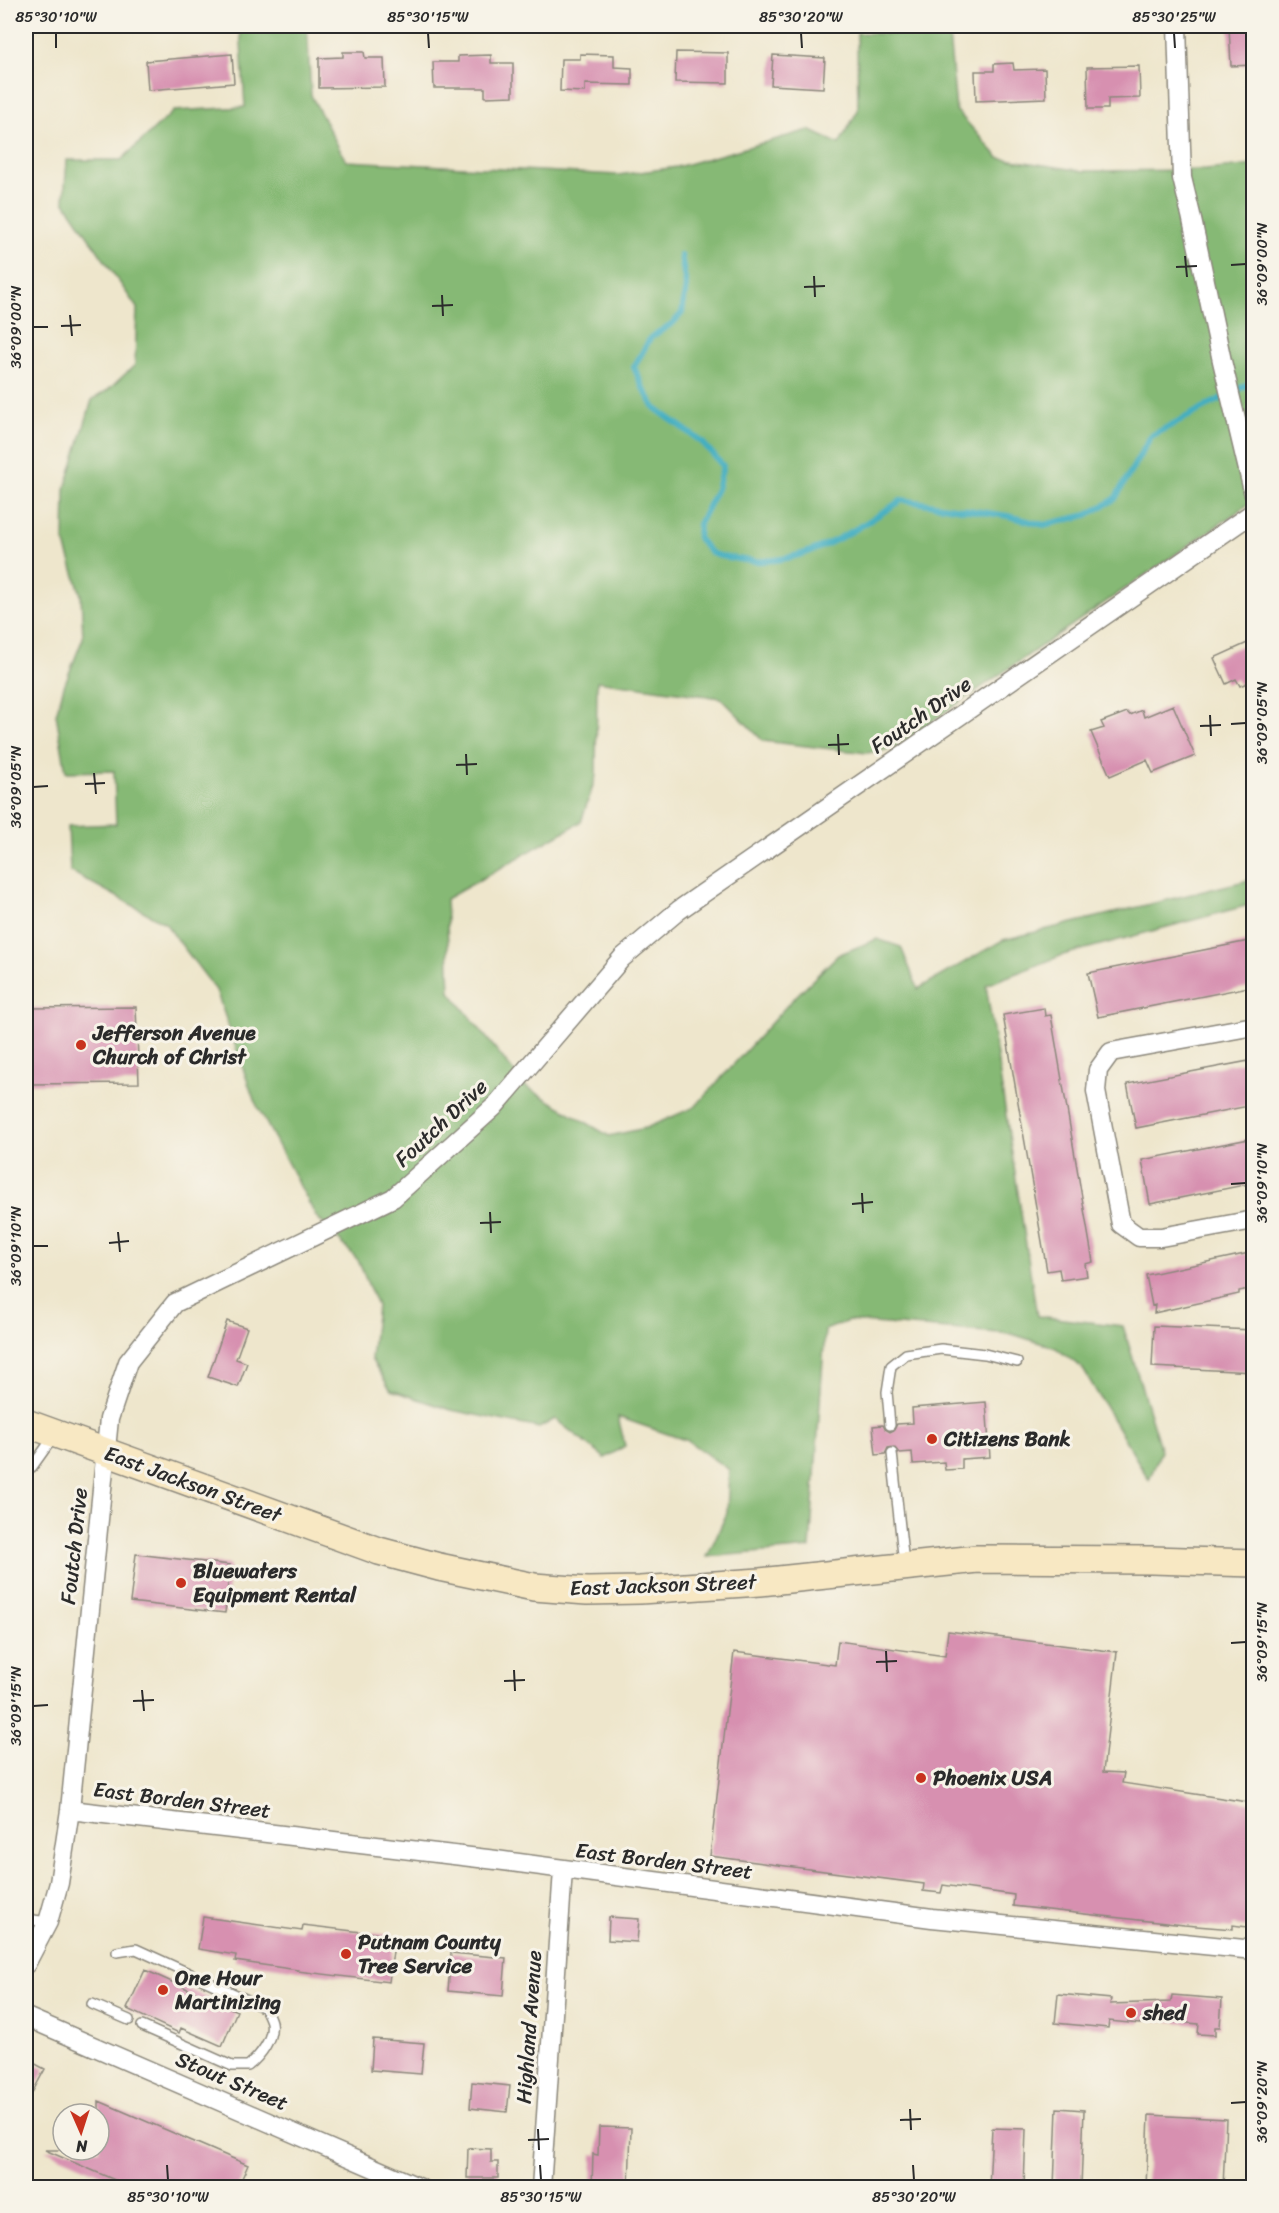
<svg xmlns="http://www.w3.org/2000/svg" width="1279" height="2213" font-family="Sriracha,sans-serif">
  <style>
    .forest { fill: #86b974; stroke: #587250; stroke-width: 1.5 }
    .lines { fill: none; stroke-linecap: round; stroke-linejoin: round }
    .stream { stroke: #43aec1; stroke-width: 6 }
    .building { fill: #d790b0 }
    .lane-casing { stroke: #8c887c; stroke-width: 12 }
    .street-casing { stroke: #8c887c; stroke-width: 21 }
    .secondary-casing { stroke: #8c887c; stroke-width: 30 }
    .lane { stroke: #fff; stroke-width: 9 }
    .street { stroke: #fff; stroke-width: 18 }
    .secondary { stroke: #f8e8c3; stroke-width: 27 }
    .ticks { fill: none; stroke: #2b2b2b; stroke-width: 2 }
    .poi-dot { fill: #c8321e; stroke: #f7f3e8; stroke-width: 2 }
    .labels { text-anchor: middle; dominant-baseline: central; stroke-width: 6; stroke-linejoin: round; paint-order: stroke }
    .street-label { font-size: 21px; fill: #2b2b2b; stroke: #f7f3e8 }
    .poi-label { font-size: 21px; font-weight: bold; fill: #2b2b2b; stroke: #f7f3e8; text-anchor: start }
    .neatline { fill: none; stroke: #2b2b2b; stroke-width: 2 }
    .ticks-label { font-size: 15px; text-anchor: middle; fill: #2b2b2b }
  </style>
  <rect width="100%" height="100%" fill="#f7f3e8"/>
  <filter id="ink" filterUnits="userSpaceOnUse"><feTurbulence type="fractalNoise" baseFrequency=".0167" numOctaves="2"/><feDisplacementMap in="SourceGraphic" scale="12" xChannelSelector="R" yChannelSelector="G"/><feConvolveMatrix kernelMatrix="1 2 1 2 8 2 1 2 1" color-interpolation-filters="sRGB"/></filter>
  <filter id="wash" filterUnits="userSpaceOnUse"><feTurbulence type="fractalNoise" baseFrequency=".008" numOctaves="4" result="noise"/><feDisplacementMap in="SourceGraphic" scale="24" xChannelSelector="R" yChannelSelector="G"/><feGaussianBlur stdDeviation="1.35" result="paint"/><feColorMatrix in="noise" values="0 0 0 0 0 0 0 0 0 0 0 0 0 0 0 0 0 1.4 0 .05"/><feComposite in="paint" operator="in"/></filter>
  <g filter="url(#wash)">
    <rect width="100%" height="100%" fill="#eee6cc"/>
    <path class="forest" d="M240 26H307L311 95 346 161 618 175 677 167 809 130 839 144 858 110 857 33 949 35 956 110 999 158 1083 171 1206 170 1253 165V501L891 749 867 753 763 741 721 698 597 681 596 776 581 822 446 899 450 992 526 1087 609 1136 646 1128 695 1107 791 1001 838 955 877 939 901 947 918 989 1003 940 1253 879V904L1063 955 986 985 1037 1316 1123 1326 1161 1451 1149 1480 1083 1369 1056 1348 1012 1334 848 1321 825 1330 810 1548 707 1557 727 1513 729 1470 688 1441 618 1417 625 1446 605 1458 555 1419 539 1428 451 1410 391 1390 371 1359 377 1306 358 1260 316 1216 254 1100 216 990 165 923 70 871 68 826 116 824 114 771 66 772 56 714 64 686 83 638 81 595 64 541 65 489 92 400 108 390 135 365 137 308 64 201 67 160H121L174 111 245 107Z"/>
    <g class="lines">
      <path class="stream" d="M681 255 686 286 682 313 673 323 651 337 634 367 643 388 655 408 702 442 723 466 717 489 699 524 698 538C702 542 706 548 710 552 715 556 725 557 732 558 795 573 852 532 902 500L1008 516 1044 525 1087 515 1115 499 1151 436 1254 381"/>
    </g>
    <g id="blocks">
      <path class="building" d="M1229 26H1254V65L1231 66Z
        M343 52H364L365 58H384L385 87 319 88V58L343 57Z
        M676 52 728 53V83L675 82Z
        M232 54 234 83 148 90 146 61Z
        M580 54 614 55V67L632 68V85L585 84V92L560 91 561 59H580Z
        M491 55V63H513V96L485 97V88H434L433 62H458V56Z
        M773 55 825 58 823 88 771 85Z
        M1013 63 1014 70 1045 69 1046 98 976 101 975 71H994V64Z
        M1139 66 1140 98 1108 99V109H1088L1087 67Z
        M1254 640V680L1240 686 1236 679 1226 684 1214 658Z
        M1173 705 1195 756 1153 773 1147 760 1110 776 1091 732 1104 728 1101 722 1127 712 1130 715 1142 710 1144 717Z
        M1254 940V986L1098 1017 1088 973Z
        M136 1007 139 1083 28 1084V1008Z
        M1044 1008 1045 1016 1051 1015 1093 1262 1085 1264 1087 1276 1061 1280 1059 1269 1047 1271 1003 1015Z
        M1254 1060V1105L1136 1128 1127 1084Z
        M1254 1138V1183L1150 1204 1142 1160Z
        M1254 1252V1288L1239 1291V1294L1154 1313 1155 1305 1152 1306 1146 1275Z
        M227 1321 247 1328 236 1359 247 1363 238 1387 208 1377Z
        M1154 1326 1254 1330V1372L1152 1367Z
        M986 1402 990 1457 962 1459V1469L945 1470 944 1462 913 1464 912 1452 899 1453 894 1447 888 1448 885 1454 876 1455 873 1426 883 1425 885 1429 890 1432 894 1430 897 1424 913 1423 912 1408Z
        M136 1554 230 1565 225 1613 130 1602Z
        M948 1631 1117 1652 1103 1772 1124 1773 1122 1783 1254 1803V1928L1233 1925V1929L1184 1925 1013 1906 1014 1895 943 1885 941 1893 923 1891 924 1884 710 1856 734 1652 835 1665 838 1641 945 1656Z
        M203 1917 302 1931 303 1925 395 1936 389 1982 297 1971 298 1970 235 1961 236 1955 198 1949Z
        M609 1917 639 1919 637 1942 608 1940Z
        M451 1953 506 1958 503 1996 448 1991Z
        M145 1970 237 2011 222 2046 181 2028 179 2033 127 2009Z
        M1058 1994 1111 1999 1110 2004 1171 2002 1172 1995 1222 1999 1220 2027H1215V2035L1198 2034 1199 2024 1141 2019 1140 2024 1109 2021 1108 2028 1055 2023Z
        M373 2039 424 2043 421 2074 371 2070Z
        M26 2059 45 2069 26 2104Z
        M472 2082 510 2086 507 2112 470 2108Z
        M99 2101 248 2165 238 2187H131L45 2150H99Z
        M1057 2108 1084 2110 1081 2187H1054Z
        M1149 2115 1226 2119 1223 2187H1146Z
        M599 2127 631 2128 629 2187H592L593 2154 598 2155Z
        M992 2128 1026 2129 1024 2187H989Z
        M468 2148 491 2149V2162H498V2178H467Z"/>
    </g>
  </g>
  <g filter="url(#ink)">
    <use href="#blocks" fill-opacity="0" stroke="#8c887c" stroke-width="1.5"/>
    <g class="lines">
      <defs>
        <path id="lane" d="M890 1425 887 1392 891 1366 906 1354 941 1349 985 1354 1017 1362
          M892 1453 904 1564
          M32 1467 54 1436
          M26 1919 48 1922
          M117 1952 136 1949 265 2008C267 2012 270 2018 271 2022 274 2039 260 2056 248 2066H232L142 2026
          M92 2004 129 2020"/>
        <path id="street" d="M1177 26 1182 178 1191 215 1222 361 1254 495
          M1254 1026 1111 1052 1098 1070 1096 1091 1121 1224 1139 1237H1161L1254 1220
          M70 1810 496 1860 932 1918 1254 1950
          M26 1964 48 1922 59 1883 70 1810 109 1419 128 1362 175 1303 393 1198 494 1107 622 958 679 910 1254 512
          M26 2017 420 2188
          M541 2188 563 1870"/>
        <path id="secondary" d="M26 1423 379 1551 439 1567 534 1587 587 1591 640 1590 760 1582 977 1559 1151 1560 1254 1563"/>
      </defs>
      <use href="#lane" class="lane-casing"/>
      <use href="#street" class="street-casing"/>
      <use href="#secondary" class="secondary-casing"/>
      <use href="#lane" class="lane"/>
      <use href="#street" class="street"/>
      <use href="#secondary" class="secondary"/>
    </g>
  </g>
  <path class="ticks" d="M56 33V48M428 33 429 48M801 33 802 48M1174 33 1175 48M1185 256 1187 277M1231 265 1246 264M1176 267 1197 266M814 276 815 297M804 287 825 286M442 295 443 316M432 306 453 305M70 315 72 336M61 326 81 325M33 327H48M1210 715 1211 736M1231 724 1246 723M1200 726 1221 725M838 734 839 755M828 745 849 744M466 754 467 775M456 765 477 764M94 773 96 794M85 784 105 783M33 787 48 786M1231 1184 1246 1183M862 1193 863 1213M852 1204 873 1202M490 1212 491 1233M480 1223 501 1222M118 1232 120 1252M109 1243 129 1241M33 1246H48M1231 1643 1246 1642M886 1651 887 1672M876 1662 897 1661M514 1670 515 1691M504 1681 525 1680M142 1690 144 1711M133 1701 154 1700M33 1706 48 1705M1231 2103 1246 2102M910 2109 911 2130M900 2120 921 2119M538 2129 539 2150M528 2140 549 2139M167 2165 168 2180M540 2165 541 2180M913 2165 914 2180"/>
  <g class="poi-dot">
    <circle cx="81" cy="1045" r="6"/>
    <circle cx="932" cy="1439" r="6"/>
    <circle cx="181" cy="1583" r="6"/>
    <circle cx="921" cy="1778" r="6"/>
    <circle cx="346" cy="1954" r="6"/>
    <circle cx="163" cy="1990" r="6"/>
    <circle cx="1131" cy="2013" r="6"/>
  </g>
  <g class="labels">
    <g class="street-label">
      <text transform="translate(921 715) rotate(-35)">Foutch Drive</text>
      <text transform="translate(441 1123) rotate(-43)">Foutch Drive</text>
      <text transform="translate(193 1484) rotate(20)">East Jackson Street</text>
      <text transform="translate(74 1546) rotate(-84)">Foutch Drive</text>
      <text transform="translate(663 1585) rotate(-2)">East Jackson Street</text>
      <text transform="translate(182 1800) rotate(7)">East Borden Street</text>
      <text transform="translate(664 1861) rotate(7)">East Borden Street</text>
      <text transform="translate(529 2027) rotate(-86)">Highland Avenue</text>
      <text transform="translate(232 2081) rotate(23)">Stout Street</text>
    </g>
    <g class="poi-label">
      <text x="93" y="1033">Jefferson Avenue<tspan x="93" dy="24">Church of Christ</tspan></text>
      <text x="944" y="1439">Citizens Bank</text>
      <text x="193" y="1571">Bluewaters<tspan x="193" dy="24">Equipment Rental</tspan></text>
      <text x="933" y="1778">Phoenix USA</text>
      <text x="358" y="1942">Putnam County<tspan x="358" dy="24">Tree Service</tspan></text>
      <text x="175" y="1978">One Hour<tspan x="175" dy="24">Martinizing</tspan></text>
      <text x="1143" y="2013">shed</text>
    </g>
  </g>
  <rect width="1279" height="2213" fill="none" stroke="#f7f3e8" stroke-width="66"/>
  <g transform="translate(81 2132) rotate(177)"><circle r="28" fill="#f7f3e8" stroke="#a5a39c" stroke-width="1.5"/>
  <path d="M0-4.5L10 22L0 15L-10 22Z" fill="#c8321e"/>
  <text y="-9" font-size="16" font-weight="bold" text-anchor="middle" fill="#2b2b2b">N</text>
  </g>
  <rect x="33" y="33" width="1213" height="2147" class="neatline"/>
  <g class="ticks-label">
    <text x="56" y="22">85°30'10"W</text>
    <text x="428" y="22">85°30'15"W</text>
    <text x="801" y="22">85°30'20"W</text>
    <text x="1174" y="22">85°30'25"W</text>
    <text transform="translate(1262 264) rotate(-90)" y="5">36°09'00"N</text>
    <text transform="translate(16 327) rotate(-90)" y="5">36°09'00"N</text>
    <text transform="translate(1262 723) rotate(-90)" y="5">36°09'05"N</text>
    <text transform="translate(16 787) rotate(-90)" y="5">36°09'05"N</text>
    <text transform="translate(1262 1183) rotate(-90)" y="5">36°09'10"N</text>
    <text transform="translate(16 1246) rotate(-90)" y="5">36°09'10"N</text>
    <text transform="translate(1262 1642) rotate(-90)" y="5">36°09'15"N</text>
    <text transform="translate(16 1706) rotate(-90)" y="5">36°09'15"N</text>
    <text transform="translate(1262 2102) rotate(-90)" y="5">36°09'20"N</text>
    <text x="168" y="2202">85°30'10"W</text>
    <text x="541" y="2202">85°30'15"W</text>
    <text x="914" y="2202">85°30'20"W</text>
  </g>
</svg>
